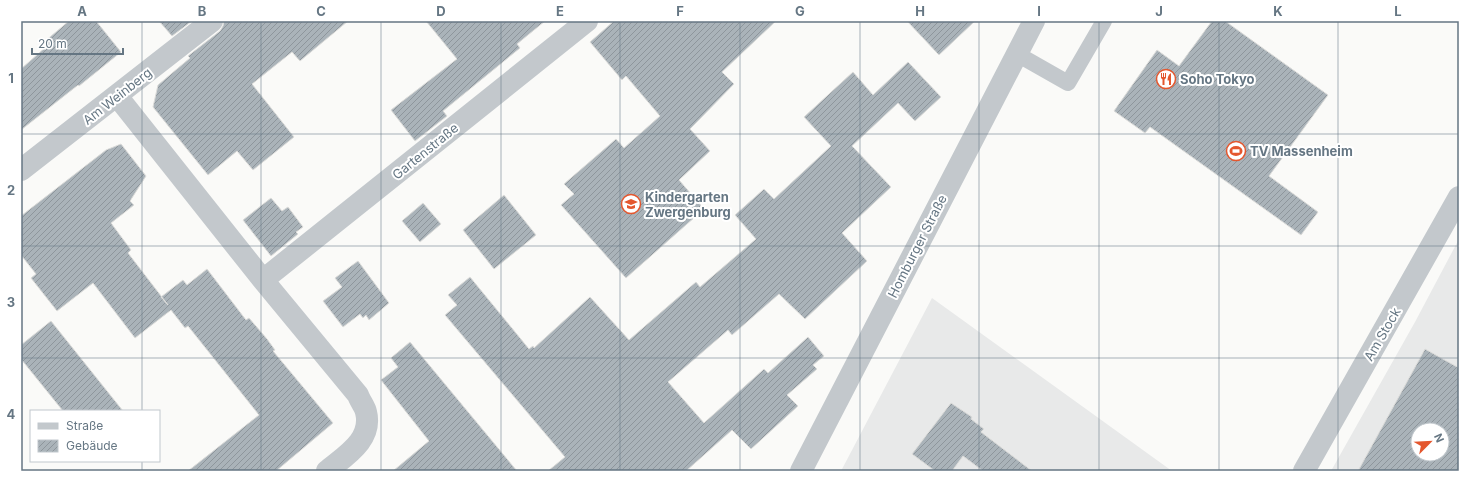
<svg xmlns="http://www.w3.org/2000/svg" width="1480" height="492" font-family="Inter,sans-serif">
  <style>
    .built { fill: #e8e9e9; fill-rule: evenodd }
    .building { fill: url(#building-hatch); stroke: #dcdcda; fill-rule: evenodd }
    .lines { fill: none; stroke-linecap: round; stroke-linejoin: round }
    .lane { stroke: #c3c8cc; stroke-width: 16 }
    .street { stroke: #c3c8cc; stroke-width: 22 }
    .grid { fill: none; stroke: #657683; stroke-width: 1; stroke-opacity: 0.55 }
    .labels { text-anchor: middle; dominant-baseline: central; stroke-width: 4; stroke-linejoin: round; paint-order: stroke }
    .poi-label { font-size: 13px; font-weight: bold; fill: #657683; stroke: #fff; text-anchor: start }
    .street-label { font-size: 13px; fill: #657683; stroke: #fff }
    .neatline { fill: none; stroke: #657683; stroke-width: 1.5 }
    .grid-label { font-size: 13px; text-anchor: middle; font-weight: bold; fill: #657683 }
  </style>
  <defs>
    <pattern id="building-hatch" width="6" height="6" patternUnits="userSpaceOnUse"><rect width="6" height="6" fill="#aab3b9"/><path d="M-1 1l2-2M0 6l6-6M5 7l2-2" fill="none" stroke="#8e969c"/></pattern>
  </defs>
  <rect width="100%" height="100%" fill="#fafaf8"/>
  <path class="built" d="M1459 239V471H1331L1415 322ZM1418 430H1442V454H1418Z
    M932 298 1172 471H841Z"/>
  <path class="building" d="M69 21H96L121 52 79 86 78 85 21 130V69L47 46 44 42Z
    M159 21H192L172 36Z
    M224 21H348L300 61 292 52 252 84 294 137 253 170 237 151 208 175 153 107 158 85 190 58 188 56 220 31 223 26Z
    M426 21H545L517 44 520 48 443 111 447 116 415 141 391 110 457 59Z
    M614 21H776L722 72 734 84 690 129 710 151 679 180 704 209 626 278 561 205 574 194 564 184 616 139 624 148 660 116 626 76 622 80 590 42Z
    M907 21H975L939 55Z
    M1212 21H1225L1328 95 1269 176 1318 212 1301 235 1150 127 1145 133 1114 111 1157 50 1179 66Z
    M908 62 941 97 915 121 898 103 852 146 891 187 842 233 867 261 805 319 779 294 732 335 728 330 668 382 704 423 764 369 768 373 808 337 824 356 813 365 817 369 787 395 798 406 751 449 732 430 686 471H548L565 457 445 315 457 305 448 295 470 277 529 349 533 346 534 348 590 297 629 340 696 282 700 287 756 239 735 215 764 189 774 199 831 146 804 117 853 72 873 95Z
    M121 144 146 176 130 201 134 205 111 223 131 250 128 253 168 305 161 297 183 280 187 285 207 269 246 320 249 318 267 339 275 350 273 351 333 423 276 471H188L259 415 188 326 185 328 171 310 135 338 93 283 57 311 31 278 36 274 21 255V216L106 150Z
    M504 195 536 235 494 269 463 230Z
    M271 198 282 211 288 207 303 227 296 232 298 234 271 256 243 220Z
    M423 203 441 224 420 242 402 221Z
    M358 261 389 303 369 320 366 315 363 318 360 314 343 327 323 301 342 287 335 278Z
    M51 321 123 411H63L21 359V345Z
    M410 342 517 471H393L429 441 381 380 398 367 391 358Z
    M1425 349 1459 368V471H1358ZM1418 430H1442V454H1418Z
    M951 403 972 417 971 419 984 429 981 432 1032 471H983L963 456 952 471H935L912 454Z"/>
  <g class="lines">
    <path class="lane" d="M1017 54 1068 83 1104 21"/>
    <path class="street" d="M117 96 263 280 358 395C360 401 365 407 366 412 373 440 345 456 327 471
      M21 170 212 21
      M263 280 587 21
      M801 471 1034 21
      M1304 471 1459 197"/>
  </g>
  <path class="grid" d="M142 21V411M261 21V471M381 21V471M501 21V471M620 21V471M740 21V471M860 21V471M979 21V471M1099 21V471M1219 21V471M1338 21V471M21 134H1459M21 246H1459M21 358H1459M142 461V471"/>
  <defs>
    <symbol id="restaurant-ring" viewBox="-11 -11 22 22"><circle r="9.5" fill="#fff" stroke="#e4572e" stroke-width="1.5"/><path d="M-5-6h1v4h1v-4h1v4h1v-4h1v5L-1.5 .5V6h-2V.5L-5-1ZM5-6V6H3V1.5H1.5Q1.5-4 5-6Z" fill="#e4572e"/></symbol>
    <symbol id="stadium-ring" viewBox="-11 -11 22 22"><circle r="9.5" fill="#fff" stroke="#e4572e" stroke-width="1.5"/><path d="M0-5a6.5 5 0 1 0 0 10a6.5 5 0 1 0 0-10ZM-3.5-1.8h7v3.6h-7Z" fill="#e4572e"/></symbol>
    <symbol id="school-ring" viewBox="-11 -11 22 22"><circle r="9.5" fill="#fff" stroke="#e4572e" stroke-width="1.5"/><path d="M0-5L7-2L0 1L-7-2ZM-4 1L0 2.5L4 1V4Q0 6-4 4Z" fill="#e4572e"/></symbol>
  </defs>
  <g fill-rule="evenodd">
    <use href="#restaurant-ring" x="1155" y="68" width="22" height="22"/>
    <use href="#stadium-ring" x="1225" y="140" width="22" height="22"/>
    <use href="#school-ring" x="620" y="193" width="22" height="22"/>
  </g>
  <g class="labels">
    <g class="poi-label">
      <text x="1180" y="79">Soho Tokyo</text>
      <text x="1250" y="151">TV Massenheim</text>
      <text x="645" y="197">Kindergarten<tspan x="645" dy="15">Zwergenburg</tspan></text>
    </g>
    <g class="street-label">
      <text transform="translate(117 96) rotate(-38)">Am Weinberg</text>
      <text transform="translate(425 151) rotate(-39)">Gartenstraße</text>
      <text transform="translate(917 246) rotate(-63)">Homburger Straße</text>
      <text transform="translate(1382 334) rotate(-60)">Am Stock</text>
    </g>
  </g>
  <rect width="1480" height="492" fill="none" stroke="#ffffff" stroke-width="44"/>
  <rect x="30" y="410" width="130" height="52" fill="#ffffff" stroke="#c1c8cd"/>
  <rect x="38" y="423" width="20" height="6" fill="#c3c8cc" stroke="#c1c8cd"/>
  <text x="66" y="430" font-size="12" fill="#657683">Straße</text>
  <rect x="38" y="440" width="20" height="12" fill="url(#building-hatch)" stroke="#c1c8cd"/>
  <text x="66" y="450" font-size="12" fill="#657683">Gebäude</text>
  <g transform="translate(1430 442) rotate(66)"><circle r="19" fill="#ffffff" stroke="#c1c8cd"/>
  <path d="M0-3L7 15L0 10L-7 15Z" fill="#e4572e"/>
  <text y="-6" font-size="11" font-weight="bold" text-anchor="middle" fill="#657683">N</text>
  </g>
  <path d="M32 48v6h91v-6" fill="none" stroke="#657683" stroke-width="2"/>
  <text x="38" y="48" font-size="12" fill="#657683" stroke="#ffffff" stroke-width="3" paint-order="stroke">20 m</text>
  <rect x="22" y="22" width="1436" height="448" class="neatline"/>
  <g class="grid-label">
    <text x="82" y="16">A</text>
    <text x="202" y="16">B</text>
    <text x="321" y="16">C</text>
    <text x="441" y="16">D</text>
    <text x="560" y="16">E</text>
    <text x="680" y="16">F</text>
    <text x="800" y="16">G</text>
    <text x="920" y="16">H</text>
    <text x="1039" y="16">I</text>
    <text x="1159" y="16">J</text>
    <text x="1278" y="16">K</text>
    <text x="1398" y="16">L</text>
    <text x="11" y="83">1</text>
    <text x="11" y="195">2</text>
    <text x="11" y="307">3</text>
    <text x="11" y="419">4</text>
  </g>
</svg>
